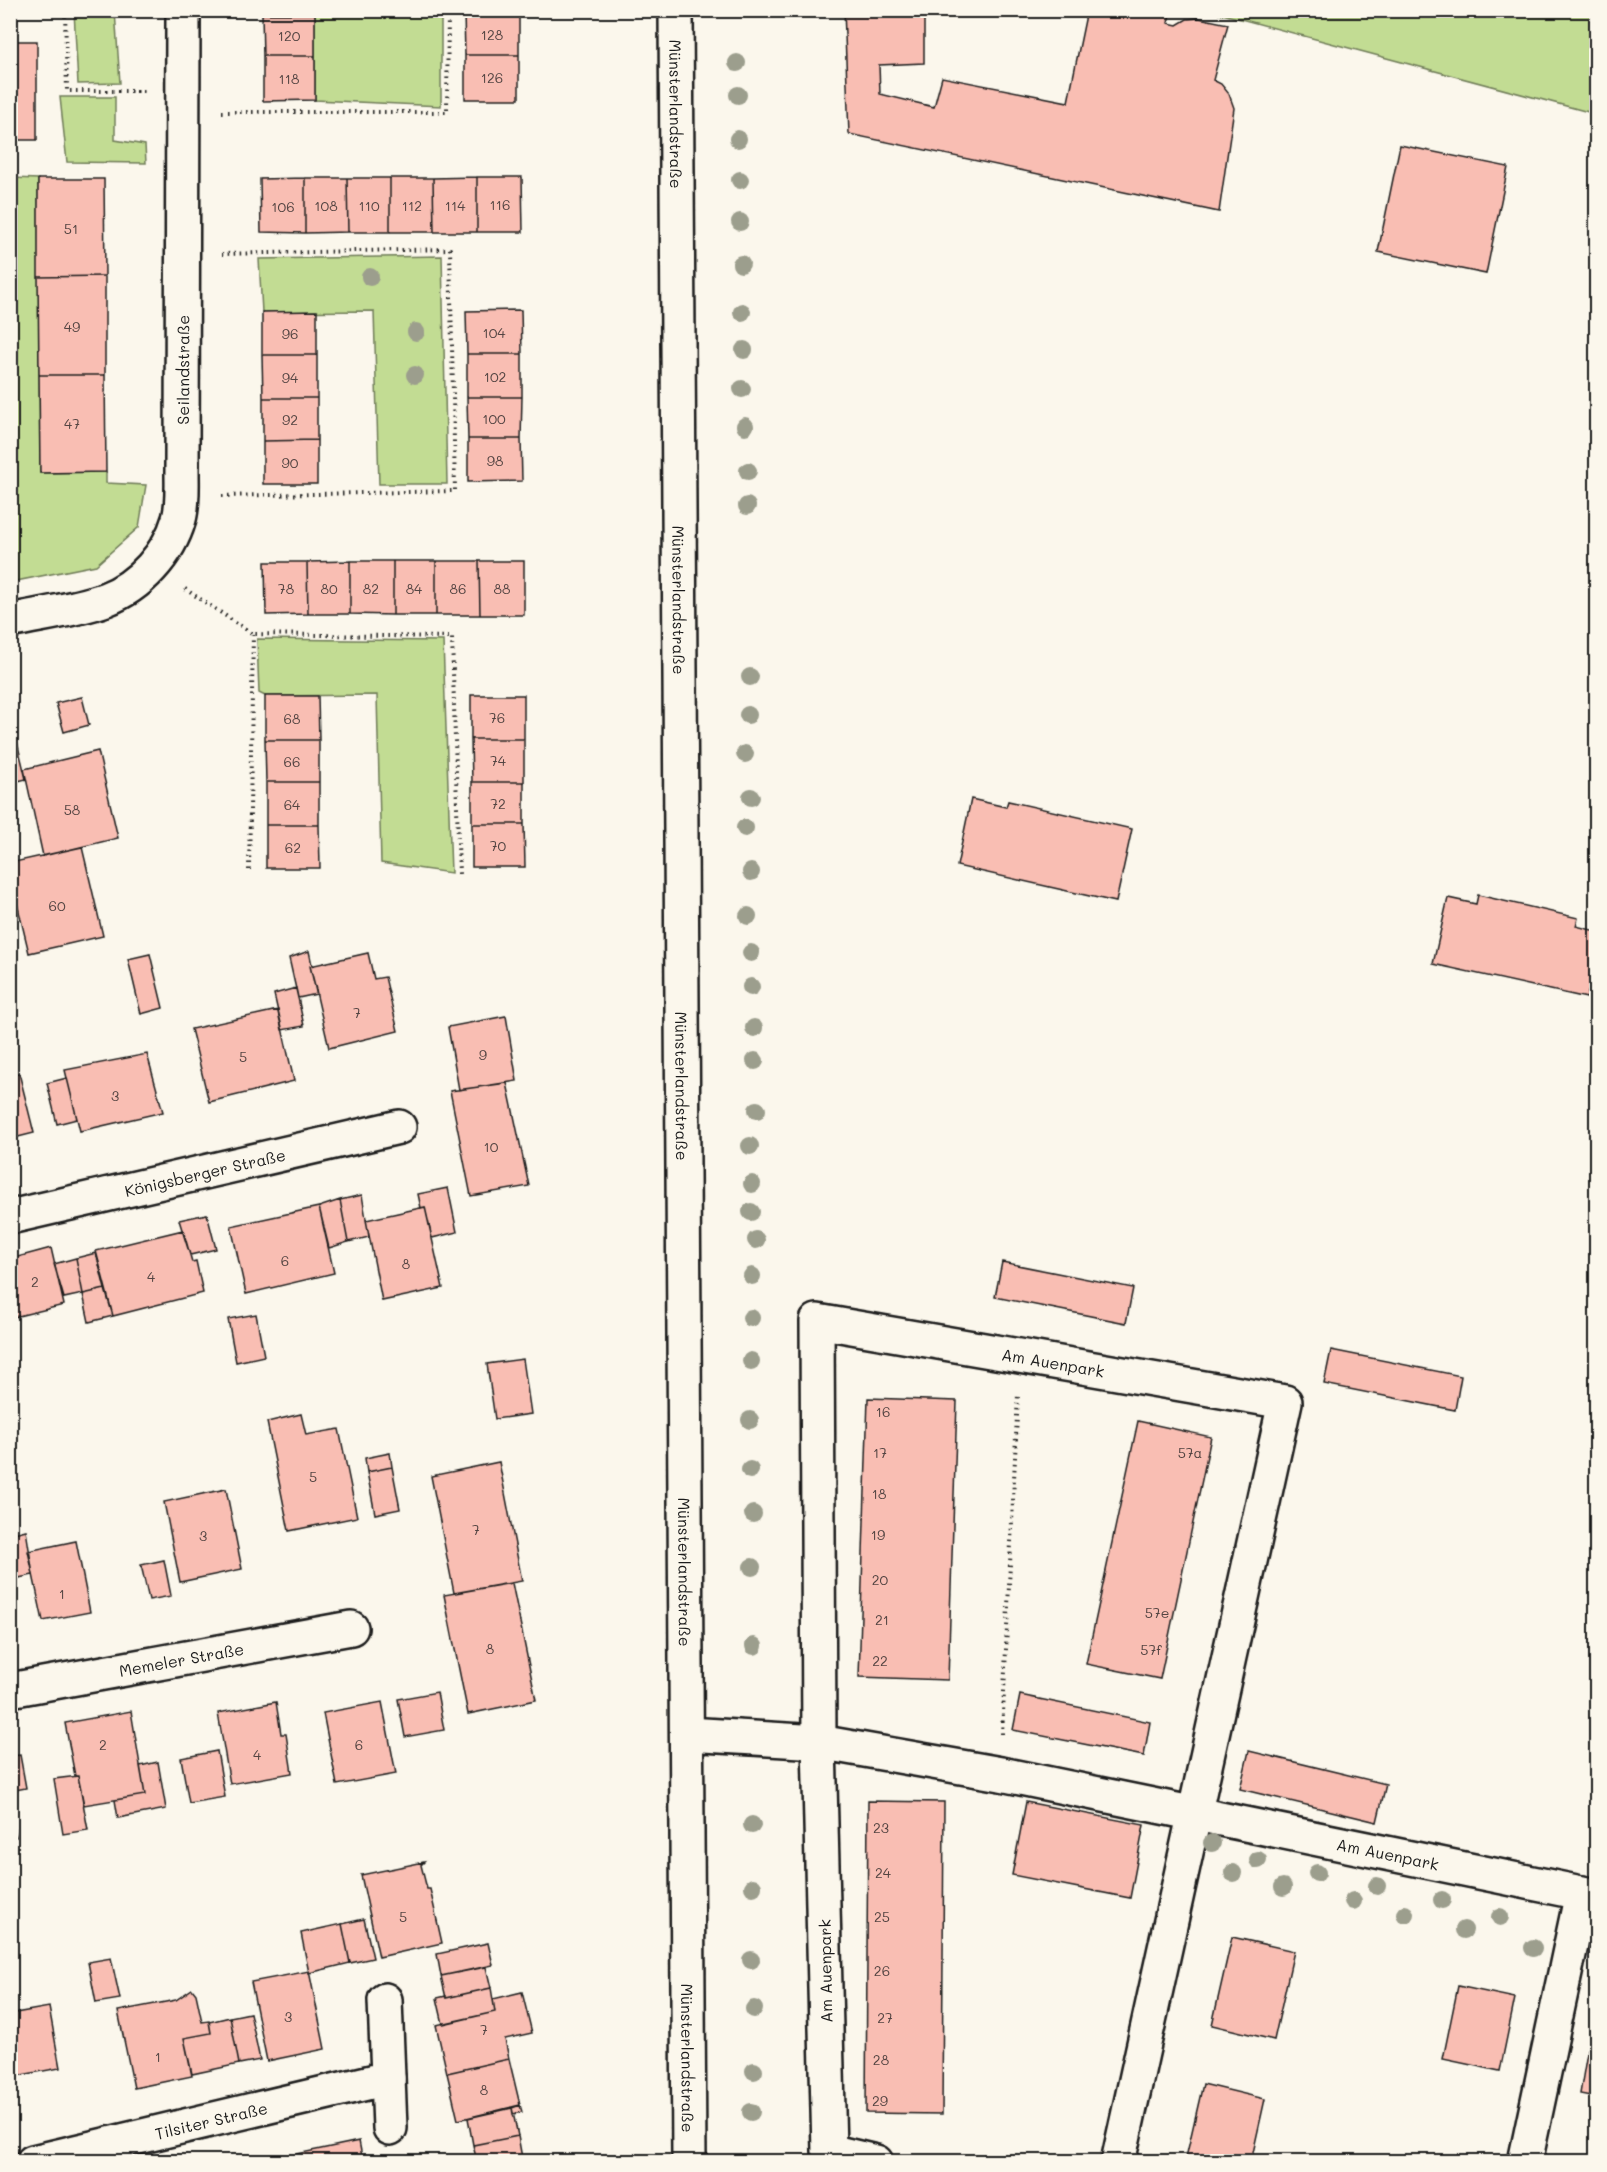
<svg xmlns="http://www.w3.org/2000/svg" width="1607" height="2172" font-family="Mali,sans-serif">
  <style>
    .green { fill: #c2dc93; stroke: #6f7c58; stroke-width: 1.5 }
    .building { fill: #f9beb3; stroke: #1c1c1c; stroke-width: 1.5 }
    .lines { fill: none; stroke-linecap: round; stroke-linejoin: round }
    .street-casing { stroke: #1c1c1c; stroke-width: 38 }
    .primary-casing { stroke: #1c1c1c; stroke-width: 38 }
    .path { stroke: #1c1c1c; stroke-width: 4; stroke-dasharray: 1.5 4.5; stroke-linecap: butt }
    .street { stroke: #fbf7ec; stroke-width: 33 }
    .primary { stroke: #fbf7ec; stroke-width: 33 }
    .tree { fill: #9c9e8d }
    .labels { text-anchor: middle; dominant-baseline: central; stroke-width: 4.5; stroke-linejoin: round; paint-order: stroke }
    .number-label { font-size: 14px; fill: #534442 }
    .street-label { font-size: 16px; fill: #1c1c1c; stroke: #fbf7ec }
  </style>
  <rect width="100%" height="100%" fill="#fbf7ec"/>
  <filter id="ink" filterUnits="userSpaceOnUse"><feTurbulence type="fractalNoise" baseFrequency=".0167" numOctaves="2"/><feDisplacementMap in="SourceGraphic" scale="12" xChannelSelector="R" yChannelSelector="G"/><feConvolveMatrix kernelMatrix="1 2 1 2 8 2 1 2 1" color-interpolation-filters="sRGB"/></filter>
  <g filter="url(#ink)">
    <path class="green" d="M74 11H115L120 83 78 84Z
      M315 11H441V106L315 100Z
      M1211 11H1596V114Z
      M60 97H115V140L145 145 146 163 67 162Z
      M11 178 38 179 40 473 106 472V483L146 485 139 527 96 565 11 582 10 350 15 349V305H10Z
      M442 256 447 484H379L374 311 262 312 259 259Z
      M257 639 443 641 451 873 381 863 377 695 265 696 259 693Z"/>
    <path class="building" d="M262 10H315V14H262Z
      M464 10H519V12H464Z
      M844 10H924V63L879 65 880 94 934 107 942 77 1068 102 1087 10H1171L1168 23 1177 25 1187 19 1199 18 1228 24 1213 80 1221 84 1229 94 1234 108 1219 212 849 134Z
      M464 12H519V55H465Z
      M262 14H315V56H263Z
      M10 41H37V140H10Z
      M465 55H519V99H465Z
      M263 56H315V100L263 101Z
      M1400 145 1508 167 1486 274 1378 252Z
      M477 177H522L523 232H477Z
      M477 177V232H434L433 178Z
      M305 178H347L348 232 305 233Z
      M305 178V233L261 232 260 179Z
      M347 178H390V232H348Z
      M390 178H433L434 232H390Z
      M38 179H104L105 276 38 277Z
      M105 276V375H39L38 277Z
      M521 310 522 354H467L466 311Z
      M317 311V355H262V312Z
      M467 354H522V397H467Z
      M262 355H317V398H263Z
      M39 375H105L106 472 40 473Z
      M467 397H522L521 439H468Z
      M263 398H317V440L263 441Z
      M468 439H521L522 481 468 482Z
      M317 440V484H263V441Z
      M350 561V614H308L307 562Z
      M350 561H393V615L350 614Z
      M393 561H436V615H393Z
      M436 561H479L480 615H436Z
      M479 561H524V615H480Z
      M265 562H307L308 614 266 615Z
      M471 695H524V739H471Z
      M265 696H318L319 740H265Z
      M82 697 89 725 64 732 56 703Z
      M10 713 26 779 10 783Z
      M471 739H524V782H472Z
      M265 740H319V782H266Z
      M98 751 118 838 43 856 24 769Z
      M266 782H319V825H266Z
      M472 782H524V824H472Z
      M971 799 1006 807 1008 801 1132 829 1116 902 957 866Z
      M472 824H524L525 867H472Z
      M266 825H319L320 868H266Z
      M82 847 103 936 29 953 10 874V863Z
      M1478 895 1578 918 1576 926 1596 931V954L1587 998 1433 964 1448 898 1476 904Z
      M309 951 312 965 310 966 317 994 298 998 289 958Z
      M368 953 374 979 385 977 398 1031 329 1048 310 966Z
      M150 954 163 1008 141 1014 128 959Z
      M296 988 304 1026 282 1030 274 994Z
      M278 1010 294 1081 209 1102 191 1029Z
      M506 1016 517 1081 459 1090 448 1027Z
      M147 1054 163 1112 80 1131 65 1070Z
      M19 1073 34 1133 10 1139V1075Z
      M67 1078 77 1119 57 1124 47 1083Z
      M507 1083 529 1186 471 1196 450 1091Z
      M448 1188 457 1232 432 1238 425 1207 421 1208 418 1194Z
      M362 1195 369 1237 348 1242 340 1200Z
      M340 1200 348 1242 329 1248 319 1207Z
      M319 1207 334 1273 246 1294 231 1226Z
      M425 1207 443 1288 382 1301 366 1220Z
      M207 1214 216 1249 190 1255 179 1220Z
      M183 1230 192 1262 196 1261 203 1293 113 1316 96 1251Z
      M51 1248 64 1305 10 1318V1259Z
      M96 1253 105 1289 83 1294 76 1258Z
      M76 1258 83 1294 64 1298 54 1264Z
      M1002 1262 1133 1288 1126 1323 995 1297Z
      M105 1289 113 1316 89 1322 83 1294Z
      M256 1314 264 1356 236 1362 228 1319Z
      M1331 1350 1461 1376 1455 1410 1324 1384Z
      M523 1359 531 1414 495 1419 487 1364Z
      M868 1398 957 1401 948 1680 859 1677Z
      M301 1414 306 1435 339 1429 357 1517 289 1531 267 1422Z
      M1138 1421 1211 1437 1160 1679 1086 1664Z
      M390 1453 392 1467 367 1472 365 1458Z
      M499 1462 522 1581 454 1593 431 1476Z
      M392 1467 400 1509 375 1514 367 1472Z
      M226 1489 242 1569 180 1582 164 1502Z
      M26 1530 33 1575 14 1579 10 1561V1534Z
      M76 1541 90 1612 43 1621 28 1551Z
      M164 1560 171 1596 149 1600 141 1565Z
      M512 1583 536 1700 468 1714 444 1595Z
      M437 1692 444 1730 405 1737 398 1699Z
      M1020 1695 1150 1722 1144 1756 1013 1730Z
      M276 1702 281 1734H286L292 1773 230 1784 218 1713Z
      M382 1702 396 1774 337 1785 323 1713Z
      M131 1711 145 1795 84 1805 78 1776H75L65 1723Z
      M217 1751 225 1797 189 1803 181 1758Z
      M1249 1751 1386 1784 1377 1822 1240 1789Z
      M20 1755 26 1788 10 1791V1756Z
      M158 1762 166 1809 118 1818 115 1800 145 1795 140 1766Z
      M78 1776 88 1830 63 1834 54 1779Z
      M868 1801 944 1802 942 2114 866 2113Z
      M1026 1802 1144 1825 1130 1898 1012 1875Z
      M10 1806 16 1837 10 1838Z
      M424 1862 421 1865 427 1889H430L442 1943 379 1957 361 1875Z
      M364 1919 373 1958 350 1963 342 1924Z
      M342 1924 350 1963 309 1973 301 1933Z
      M1232 1937 1294 1951 1274 2040 1212 2025Z
      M488 1943 493 1965 441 1976 437 1954Z
      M111 1958 120 1999 96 2003 88 1962Z
      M486 1967 491 1988 446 1998 441 1976Z
      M309 1971 325 2049 267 2061 251 1982Z
      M1458 1986 1515 1998 1500 2071 1443 2059Z
      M491 1988 495 2012 443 2024 437 1998 446 1996V1998Z
      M192 1989 196 1994 202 2022 209 2021 211 2033 184 2038 192 2076 134 2088 118 2011 176 2000Z
      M522 1992 532 2033 505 2039 509 2059 447 2073 436 2025 495 2012 493 1999Z
      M1595 2005H1596V2097L1580 2094Z
      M49 2007 60 2068 10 2077V2014Z
      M250 2013 260 2060 239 2064 230 2017Z
      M230 2017 239 2064 192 2074 184 2038 211 2033 209 2022Z
      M509 2059 520 2105 458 2120 447 2073Z
      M1203 2084 1265 2099 1251 2162H1185Z
      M520 2105 522 2112 513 2114 512 2108Z
      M512 2108 518 2136 473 2145 468 2118Z
      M518 2136 522 2158 507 2162H477L473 2145Z
      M359 2141 363 2162H299L297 2154Z
      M522 2158H527V2162H507Z"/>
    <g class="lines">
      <defs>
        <g id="street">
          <path id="s1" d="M10 621C41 614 76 610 106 599 140 586 169 554 179 519 183 505 182 488 182 473L183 10"/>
          <path id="s2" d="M10 1217 399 1127"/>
          <path id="s3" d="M10 1690 351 1628"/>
          <path id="s4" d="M687 1734 819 1742 1001 1774 1596 1896"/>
          <path d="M385 2000 390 2128"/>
          <path id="s5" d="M33 2162 388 2078"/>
          <path id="s6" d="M876 2162 829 2151 819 1742 817 1321 1285 1402 1118 2162"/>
          <path d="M1525 2162 1582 1893"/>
        </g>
        <g id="primary">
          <path id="s7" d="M676 10 689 2162"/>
        </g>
      </defs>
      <use href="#street" class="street-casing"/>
      <use href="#primary" class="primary-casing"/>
      <path class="path" d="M65 10 67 91H144
        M222 112H447L448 10
        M222 496 455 491 450 249 222 254
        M185 589 253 634 452 637 459 874
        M249 870 253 634
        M1002 1734 1018 1394"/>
      <use href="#street" class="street"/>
      <use href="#primary" class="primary"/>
    </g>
    <g class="tree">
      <circle cx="737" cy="63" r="9"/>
      <circle cx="738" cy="95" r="9"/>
      <circle cx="738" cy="139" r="9"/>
      <circle cx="740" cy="180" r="9"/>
      <circle cx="740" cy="222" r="9"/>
      <circle cx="741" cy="264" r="9"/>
      <circle cx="370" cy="277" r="9"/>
      <circle cx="742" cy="312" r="9"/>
      <circle cx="416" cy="332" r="9"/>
      <circle cx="744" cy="350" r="9"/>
      <circle cx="415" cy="375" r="9"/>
      <circle cx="742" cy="389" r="9"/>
      <circle cx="745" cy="426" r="9"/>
      <circle cx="748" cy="471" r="9"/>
      <circle cx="747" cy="506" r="9"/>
      <circle cx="750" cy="677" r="9"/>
      <circle cx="748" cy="715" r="9"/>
      <circle cx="745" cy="754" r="9"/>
      <circle cx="751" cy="797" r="9"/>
      <circle cx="745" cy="828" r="9"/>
      <circle cx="751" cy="872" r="9"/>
      <circle cx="748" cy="916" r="9"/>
      <circle cx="751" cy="953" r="9"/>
      <circle cx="751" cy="987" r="9"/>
      <circle cx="754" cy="1028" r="9"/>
      <circle cx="755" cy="1061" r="9"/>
      <circle cx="757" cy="1110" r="9"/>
      <circle cx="750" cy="1146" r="9"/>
      <circle cx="752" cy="1184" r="9"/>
      <circle cx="751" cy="1212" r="9"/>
      <circle cx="756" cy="1240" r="9"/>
      <circle cx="752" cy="1276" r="9"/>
      <circle cx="751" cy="1318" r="9"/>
      <circle cx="751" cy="1361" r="9"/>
      <circle cx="750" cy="1420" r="9"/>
      <circle cx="750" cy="1470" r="9"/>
      <circle cx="753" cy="1514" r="9"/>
      <circle cx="752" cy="1567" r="9"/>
      <circle cx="754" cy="1646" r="9"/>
      <circle cx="752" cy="1825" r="9"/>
      <circle cx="1212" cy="1843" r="9"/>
      <circle cx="1258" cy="1860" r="9"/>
      <circle cx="1233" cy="1873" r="9"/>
      <circle cx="1317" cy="1873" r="9"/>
      <circle cx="1377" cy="1886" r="9"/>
      <circle cx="753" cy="1887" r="9"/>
      <circle cx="1283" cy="1887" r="9"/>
      <circle cx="1442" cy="1900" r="9"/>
      <circle cx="1353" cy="1901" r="9"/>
      <circle cx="1405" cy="1914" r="9"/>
      <circle cx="1500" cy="1917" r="9"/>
      <circle cx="1464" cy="1930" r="9"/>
      <circle cx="1533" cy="1948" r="9"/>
      <circle cx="751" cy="1960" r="9"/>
      <circle cx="754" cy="2009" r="9"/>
      <circle cx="754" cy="2071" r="9"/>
      <circle cx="751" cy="2112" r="9"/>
    </g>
  </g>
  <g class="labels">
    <g class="number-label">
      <text x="492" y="34">128</text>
      <text x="289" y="35">120</text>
      <text x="492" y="77">126</text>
      <text x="289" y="78">118</text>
      <text x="500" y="204">116</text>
      <text x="326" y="205">108</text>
      <text x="369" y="205">110</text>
      <text x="412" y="205">112</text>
      <text x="455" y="205">114</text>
      <text x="283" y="206">106</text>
      <text x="71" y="228">51</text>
      <text x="72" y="326">49</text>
      <text x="494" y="332">104</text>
      <text x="290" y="333">96</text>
      <text x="495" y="376">102</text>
      <text x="290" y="377">94</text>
      <text x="494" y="418">100</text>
      <text x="290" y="419">92</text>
      <text x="72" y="423">47</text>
      <text x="495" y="460">98</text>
      <text x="290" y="462">90</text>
      <text x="286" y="588">78</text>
      <text x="329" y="588">80</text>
      <text x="371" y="588">82</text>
      <text x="414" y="588">84</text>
      <text x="458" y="588">86</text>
      <text x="502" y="588">88</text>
      <text x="497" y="717">76</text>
      <text x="292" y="718">68</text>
      <text x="498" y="760">74</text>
      <text x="292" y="761">66</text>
      <text x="498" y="803">72</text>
      <text x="292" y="804">64</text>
      <text x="72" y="809">58</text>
      <text x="498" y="845">70</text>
      <text x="293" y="847">62</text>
      <text x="57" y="905">60</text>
      <text x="357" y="1012">7</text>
      <text x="483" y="1054">9</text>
      <text x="243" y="1056">5</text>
      <text x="115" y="1095">3</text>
      <text x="491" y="1146">10</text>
      <text x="285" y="1260">6</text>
      <text x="406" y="1263">8</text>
      <text x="151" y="1276">4</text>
      <text x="35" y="1281">2</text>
      <text x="883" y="1411">16</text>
      <text x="880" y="1452">17</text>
      <text x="1190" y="1452">57a</text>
      <text x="313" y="1476">5</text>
      <text x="879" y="1493">18</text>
      <text x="476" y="1529">7</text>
      <text x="878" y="1534">19</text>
      <text x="203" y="1535">3</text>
      <text x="880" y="1579">20</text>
      <text x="62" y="1593">1</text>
      <text x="1157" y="1612">57e</text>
      <text x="882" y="1619">21</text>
      <text x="490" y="1648">8</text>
      <text x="1151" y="1649">57f</text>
      <text x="880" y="1660">22</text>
      <text x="103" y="1744">2</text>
      <text x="359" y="1744">6</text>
      <text x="257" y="1754">4</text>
      <text x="881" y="1827">23</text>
      <text x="883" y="1872">24</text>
      <text x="403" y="1916">5</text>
      <text x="882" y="1916">25</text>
      <text x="882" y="1970">26</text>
      <text x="288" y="2016">3</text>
      <text x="885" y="2017">27</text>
      <text x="484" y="2029">7</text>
      <text x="158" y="2056">1</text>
      <text x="881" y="2059">28</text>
      <text x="484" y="2089">8</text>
      <text x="880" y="2100">29</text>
    </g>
    <g class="street-label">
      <text stroke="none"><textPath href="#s7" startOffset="104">Münsterlandstraße</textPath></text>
      <text stroke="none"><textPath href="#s1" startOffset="360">Seilandstraße</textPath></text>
      <text stroke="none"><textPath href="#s7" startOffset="590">Münsterlandstraße</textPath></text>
      <text stroke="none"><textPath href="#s7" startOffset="1076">Münsterlandstraße</textPath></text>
      <text stroke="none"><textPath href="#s2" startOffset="200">Königsberger Straße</textPath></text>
      <text stroke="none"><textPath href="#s6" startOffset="1118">Am Auenpark</textPath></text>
      <text stroke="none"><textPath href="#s7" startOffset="1562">Münsterlandstraße</textPath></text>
      <text stroke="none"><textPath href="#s3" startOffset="174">Memeler Straße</textPath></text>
      <text stroke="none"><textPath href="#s4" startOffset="712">Am Auenpark</textPath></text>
      <text transform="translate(825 1971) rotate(-91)">Am Auenpark</text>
      <text stroke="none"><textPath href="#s7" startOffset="2048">Münsterlandstraße</textPath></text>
      <text stroke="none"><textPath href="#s5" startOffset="183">Tilsiter Straße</textPath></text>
    </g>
  </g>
  <rect width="1607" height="2172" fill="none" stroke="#fbf7ec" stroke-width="36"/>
  <rect x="18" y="18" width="1571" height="2136" fill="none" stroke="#1c1c1c" stroke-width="2" filter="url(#ink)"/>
</svg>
